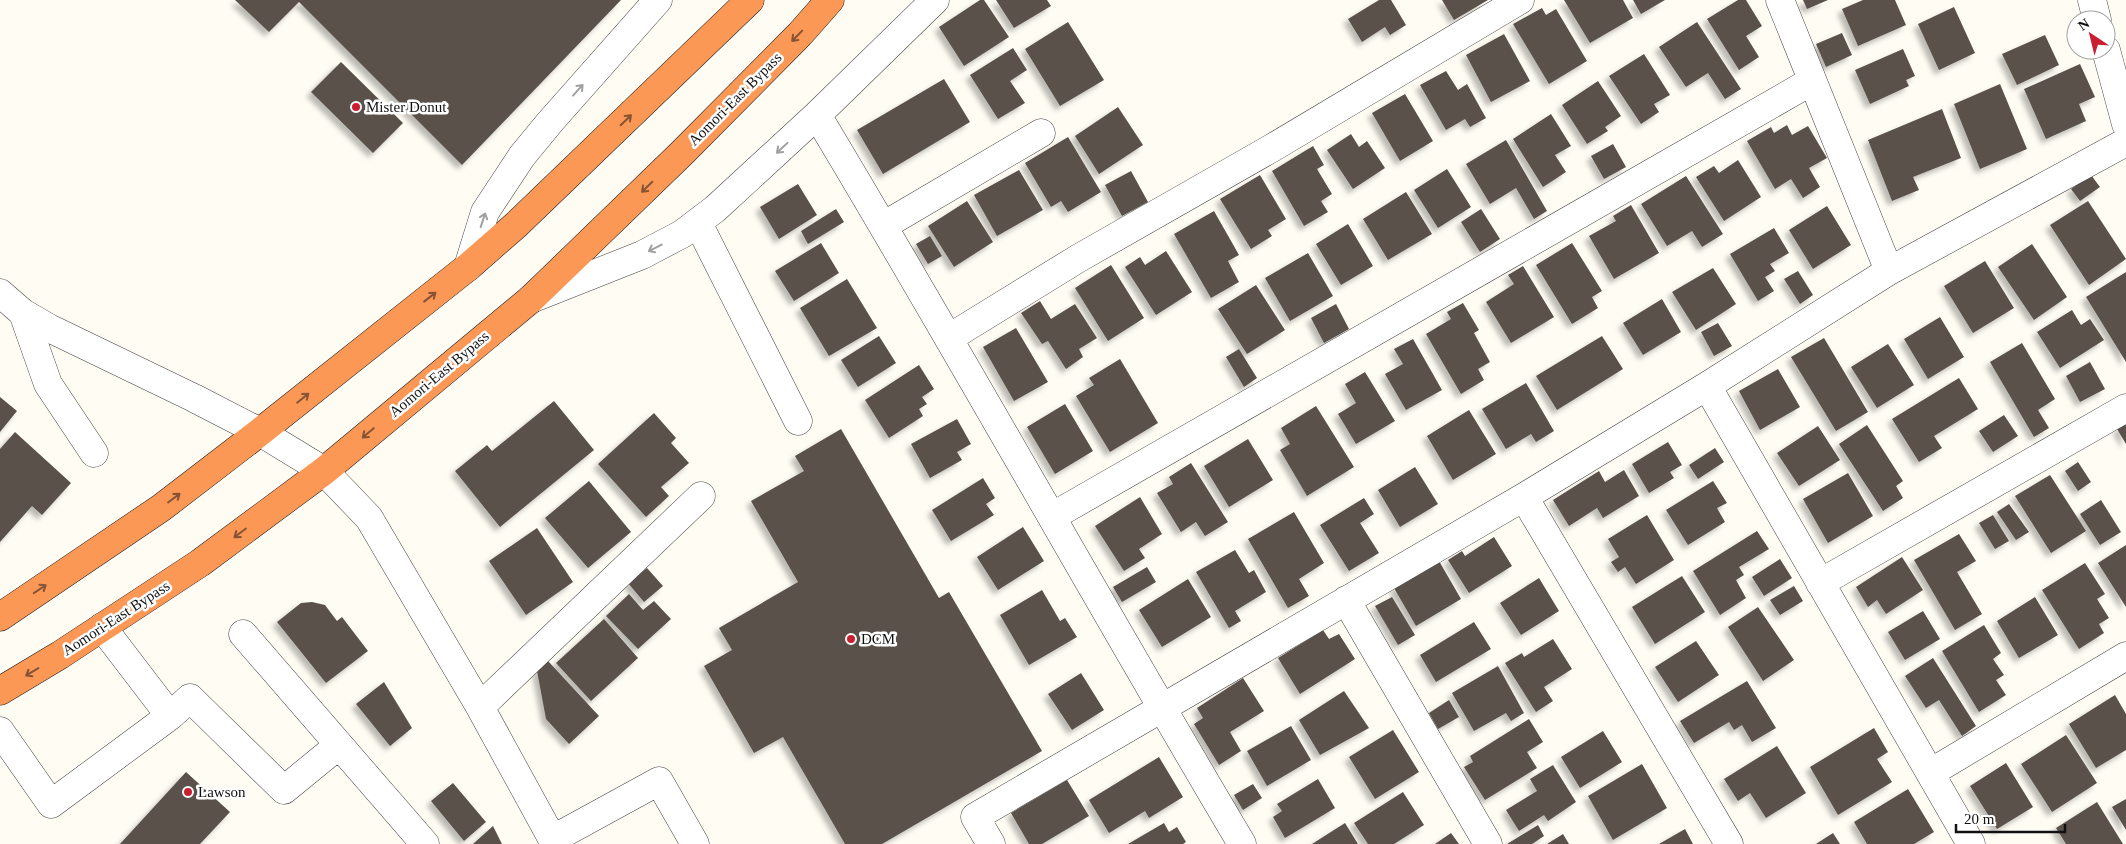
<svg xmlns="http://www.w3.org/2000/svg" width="2126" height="844" font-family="Georgia,serif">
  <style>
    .building { fill: #5a514c; filter: url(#shadow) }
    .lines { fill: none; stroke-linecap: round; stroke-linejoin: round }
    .minor-casing { stroke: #444; stroke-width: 29 }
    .highway-casing { stroke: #222; stroke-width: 29 }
    .minor { stroke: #fff; stroke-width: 28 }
    .highway { stroke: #fb9856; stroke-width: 28 }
    .oneway { stroke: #865434 }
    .oneway2 { stroke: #a0a0a0 }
    .poi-dot { fill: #ca1f31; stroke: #fff; stroke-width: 2 }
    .labels { text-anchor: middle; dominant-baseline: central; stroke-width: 5; stroke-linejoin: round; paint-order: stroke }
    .street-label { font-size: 15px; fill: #111; stroke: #fff }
    .poi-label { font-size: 15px; fill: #111; stroke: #fff; text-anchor: start }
  </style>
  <defs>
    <filter id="shadow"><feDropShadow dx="-4.5" dy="4.5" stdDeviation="2.5" flood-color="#0004"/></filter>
  </defs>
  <rect width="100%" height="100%" fill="#fffcf4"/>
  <path class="building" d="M235 0H621L462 165 299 2 269 32Z
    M980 0H984L1009 37 964 66 939 27Z
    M996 0H1047L1051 6 1014 28Z
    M1379 0H1391L1406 25 1390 35 1385 27 1362 42 1348 19Z
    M1442 0H1488L1454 20Z
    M1564 0H1623L1633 18 1590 43Z
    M1633 0H1665L1641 14Z
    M1738 0H1746L1762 26 1746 36 1759 57 1739 70 1707 19Z
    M1803 0H1828L1807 9Z
    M1863 0H1895L1906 25 1858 46 1842 9Z
    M1954 7 1975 53 1939 70 1918 24Z
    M1542 8 1546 15 1556 9 1587 61 1549 84 1513 24Z
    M1068 22 1104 80 1060 106 1025 49Z
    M1697 22 1741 89 1725 99 1708 73 1686 87 1659 47Z
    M1842 33 1852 55 1826 67 1816 44Z
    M1504 34 1530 81 1491 102 1466 55Z
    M2045 35 2059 65 2017 85 2002 54Z
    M1013 48 1027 70 1010 81 1025 103 998 119 970 75Z
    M1903 49 1915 76 1906 80 1909 86 1870 104 1855 70Z
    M1644 54 1670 95 1654 104 1659 112 1641 124 1609 76Z
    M341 62 403 123 373 153 311 92Z
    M2080 64 2095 97 2079 104 2086 121 2046 139 2024 89Z
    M1446 71 1458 90 1467 84 1486 118 1470 127 1465 119 1446 130 1420 85Z
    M944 79 970 122 883 174 857 130Z
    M1598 81 1621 116 1605 127 1608 131 1587 144 1562 105Z
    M2000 84 2027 149 1980 169 1954 104Z
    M1405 94 1433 141 1400 161 1372 113Z
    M1118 107 1143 145 1099 174 1075 136Z
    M1942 109 1961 158 1913 177 1919 190 1892 201 1868 140Z
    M1551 114 1571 146 1555 155 1566 172 1543 187 1513 139Z
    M1787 125 1792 135 1808 126 1827 158 1809 168 1820 187 1803 198 1791 179 1775 189 1747 141 1771 127 1774 133Z
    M1351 134 1359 147 1367 141 1385 168 1353 189 1327 150Z
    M1068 137 1101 192 1068 212 1061 201 1051 207 1025 163Z
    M1506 140 1547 211 1534 219 1516 188 1490 204 1466 164Z
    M1613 144 1626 167 1604 179 1591 156Z
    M1313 146 1324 165 1317 169 1332 194 1321 201 1328 212 1304 226 1272 171Z
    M1738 160 1761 197 1724 221 1696 177 1714 166 1719 173Z
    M1447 169 1471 207 1438 228 1414 190Z
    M1019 170 1043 210 997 236 974 195Z
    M1131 171 1148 202 1122 216 1105 185Z
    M1260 175 1286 219 1268 230 1272 236 1251 249 1220 199Z
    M2091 175 2100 187 2080 201 2071 189Z
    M1686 176 1723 234 1702 247 1692 231 1667 246 1641 204Z
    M798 184 817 215 779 239 760 207Z
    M1406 192 1432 234 1388 260 1363 219Z
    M967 201 993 242 954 267 928 226Z
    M2088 201 2126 259 2089 285 2050 225Z
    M1631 205 1659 253 1614 279 1589 236 1616 221 1613 216Z
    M1827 206 1851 245 1813 269 1789 230Z
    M836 209 844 222 808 244 801 231Z
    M1481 209 1500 239 1480 252 1461 222Z
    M1214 211 1239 255 1228 261 1239 282 1211 298 1174 234Z
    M1348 224 1373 266 1341 285 1316 244Z
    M1774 228 1789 253 1770 264 1775 271 1765 277 1774 291 1758 301 1730 254Z
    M930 236 942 256 928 264 916 244Z
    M821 243 839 273 794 301 775 271Z
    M1572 243 1602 291 1592 297 1598 308 1572 324 1536 265Z
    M2032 244 2067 297 2034 320 1998 267Z
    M1166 251 1192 292 1156 315 1125 267 1140 257 1145 265Z
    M1308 253 1333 296 1290 321 1265 278Z
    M1985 261 2014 308 1973 333 1944 286Z
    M1111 265 1144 318 1108 341 1075 288Z
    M1523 266 1554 317 1511 343 1486 302 1514 284 1508 275Z
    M1713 268 1736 304 1696 330 1672 292Z
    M1798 271 1813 295 1800 304 1784 279Z
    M2126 272V362L2086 297Z
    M847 279 877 328 829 356 800 308Z
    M1256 285 1285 330 1247 354 1218 309Z
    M1662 299 1681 332 1643 355 1623 323Z
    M1040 301 1051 319 1075 304 1097 338 1079 349 1083 357 1066 369 1048 341 1042 344 1021 313Z
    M1463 303 1479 330 1474 333 1490 362 1478 369 1484 380 1461 394 1426 334 1451 319 1447 312Z
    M1336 304 1349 329 1324 343 1311 318Z
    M2072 310 2081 325 2090 319 2104 340 2060 368 2037 332Z
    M1940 317 1964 357 1928 379 1904 339Z
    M1718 323 1732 346 1714 356 1701 332Z
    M1016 328 1048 382 1014 401 983 347Z
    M879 336 896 363 858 387 841 360Z
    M1602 336 1623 369 1557 410 1536 376Z
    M1824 338 1868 412 1836 431 1791 357Z
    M1413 339 1442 390 1406 410 1385 374 1403 364 1394 349Z
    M2022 343 2055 399 2038 410 2049 428 2034 437 1990 362Z
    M1888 344 1914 385 1877 408 1851 367Z
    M1239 349 1257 378 1244 387 1226 357Z
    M1120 359 1158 423 1110 452 1076 396 1094 385 1089 378Z
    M2090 362 2105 389 2080 402 2066 376Z
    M919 365 934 389 922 397 927 404 919 409 923 416 889 438 865 400Z
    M1778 369 1800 407 1760 430 1739 391Z
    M1365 372 1395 421 1356 444 1338 414 1356 403 1345 384Z
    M1959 378 1978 409 1934 436 1942 448 1919 462 1892 419Z
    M1526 383 1554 431 1536 442 1531 434 1506 449 1482 409Z
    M0 397 17 411 0 432Z
    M554 401 594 450 500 527 455 471 487 445 492 451Z
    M1065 404 1093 451 1055 474 1027 427Z
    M1316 406 1354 467 1307 496 1280 450 1290 444 1281 428Z
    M1469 410 1496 454 1453 480 1427 436Z
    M654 413 676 438 671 443 689 463 661 487 669 496 646 517 598 464Z
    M2004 415 2018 436 1993 452 1979 431Z
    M957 419 971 444 957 452 962 460 930 478 911 444Z
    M2126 424V444L2117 429Z
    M1867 425 1903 481 1896 486 1903 498 1883 511 1839 444Z
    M1818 426 1840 460 1799 486 1777 453Z
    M841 429 939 598 949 592 1042 751 882 844H845L783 737 754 753 704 666 732 650 719 628 798 582 751 501 804 471 795 456Z
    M15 432 71 483 42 515 32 506 0 542V449Z
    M1248 439 1273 480 1229 507 1204 466Z
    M1668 442 1682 465 1670 472 1674 478 1649 493 1632 464Z
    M1715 448 1724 462 1698 479 1689 465Z
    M2078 462 2091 482 2078 491 2065 471Z
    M1191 463 1228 522 1205 536 1196 522 1181 532 1157 493 1173 484 1169 477Z
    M1415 467 1438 504 1400 527 1378 490Z
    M1624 470 1639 496 1603 518 1597 508 1569 526 1553 500 1599 471 1605 482Z
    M1848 473 1873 516 1828 543 1803 499Z
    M2050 475 2086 531 2051 553 2015 496Z
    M983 478 995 498 986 504 994 515 951 541 932 510Z
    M589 481 631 532 588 568 545 518Z
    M1713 481 1727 503 1717 508 1725 522 1688 545 1666 510Z
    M1140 497 1162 534 1139 549 1145 558 1124 571 1095 526Z
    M1364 498 1374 514 1360 523 1379 553 1349 571 1320 525Z
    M2101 500 2121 532 2100 545 2080 514Z
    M2009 504 2029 532 2016 540 1997 512Z
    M1294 512 1324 563 1299 579 1309 596 1288 608 1248 539Z
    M1647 515 1674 560 1636 584 1625 567 1618 572 1611 562 1619 557 1608 539Z
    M1993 515 2009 541 1995 549 1979 523Z
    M1023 527 1044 561 998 590 977 557Z
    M537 528 573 582 526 615 489 561Z
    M1757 531 1769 549 1739 567 1744 575 1736 580 1746 598 1720 615 1693 571Z
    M1959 534 1976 561 1957 572 1982 614 1955 630 1914 560Z
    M1494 537 1512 566 1469 593 1448 560 1462 551 1465 556Z
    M2126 545V607L2098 563Z
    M1235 550 1249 573 1254 570 1266 592 1235 611 1241 621 1229 628 1196 572Z
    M1902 557 1923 590 1886 614 1877 600 1868 607 1856 587Z
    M1780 559 1792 578 1764 596 1752 577Z
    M1439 561 1461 599 1416 626 1394 588Z
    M2085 563 2105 594 2097 599 2109 618 2099 624 2104 633 2079 649 2042 590Z
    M1147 567 1156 582 1122 602 1113 587Z
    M647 568 663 586 644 602 628 583Z
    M1682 576 1705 612 1655 644 1632 607Z
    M1539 578 1559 611 1521 635 1500 603Z
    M1188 579 1211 617 1162 647 1139 610Z
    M1794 586 1803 601 1780 615 1770 600Z
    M1042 590 1060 621 1065 618 1077 637 1029 665 1000 615Z
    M629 594 643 610 654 601 671 619 638 649 606 616Z
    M1392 597 1415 635 1398 645 1375 606Z
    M2035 597 2058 635 2019 658 1997 621Z
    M312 602 325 605 337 621 342 617 368 651 326 683 277 622 301 603Z
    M1758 607 1794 660 1763 681 1728 627Z
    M1923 611 1940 639 1905 660 1888 632Z
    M604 619 638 658 591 701 556 663Z
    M1474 622 1491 649 1436 682 1420 655Z
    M1984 625 2001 653 1993 659 2004 675 1996 680 2006 695 1979 712 1942 651Z
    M1323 630 1329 639 1339 634 1355 659 1300 694 1278 658Z
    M1553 639 1572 669 1544 687 1553 701 1536 712 1505 663 1522 653 1524 657Z
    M1696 641 1719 675 1678 702 1655 667Z
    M1933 658 1976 726 1962 736 1939 700 1926 708 1905 676Z
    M548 661 599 716 569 744 546 719 537 671Z
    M1498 666 1524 713 1511 721 1506 713 1474 731 1452 693Z
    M1081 673 1104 710 1072 730 1048 694Z
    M1243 678 1264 711 1230 732 1241 751 1219 765 1194 724 1203 718 1197 708Z
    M1747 681 1776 728 1752 742 1742 725 1734 730 1729 722 1694 743 1680 721Z
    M384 682 412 728 390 746 356 704Z
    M1344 691 1369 728 1320 755 1299 720Z
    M2115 695 2126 714V750L2096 768 2069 724Z
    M1449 700 1459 717 1438 729 1429 713Z
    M1529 719 1543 742 1527 752 1537 768 1485 800 1464 767 1473 762 1470 756Z
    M1291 726 1311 760 1267 786 1247 751Z
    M1874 728 1888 752 1877 759 1892 782 1838 815 1810 767Z
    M1393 730 1419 772 1375 799 1349 757Z
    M1603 731 1622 762 1580 788 1561 757Z
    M2066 735 2097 783 2052 812 2021 764Z
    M1777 746 1806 793 1766 818 1750 793 1738 801 1724 779Z
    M1159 757 1183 797 1149 818 1145 811 1109 833 1089 800Z
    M2006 763 2033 807 1997 829 1970 786Z
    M1642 764 1667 808 1613 840 1588 796Z
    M1553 765 1576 802 1548 821 1544 815 1519 831 1506 810 1537 791 1530 779Z
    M186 772 230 812 200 844H120Z
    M1318 779 1335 808 1285 838 1273 817 1282 811 1277 804Z
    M1067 780 1089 816 1042 844H1029L1011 813Z
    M453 783 486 822 464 841 431 801Z
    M1253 784 1262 798 1243 810 1234 795Z
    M1908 789 1934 832 1914 844H1867L1854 822Z
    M1403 792 1424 825 1394 844H1368L1354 823Z
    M2126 799V830L2112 807Z
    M2097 802 2123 844H2066L2056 828Z
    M1164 823 1169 832 1177 827 1186 842 1183 844H1128Z
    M1345 823 1358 844H1312Z
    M1538 825 1544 836 1532 844H1507Z
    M493 826 502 844H473Z
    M1685 829 1693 844H1659Z
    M1451 833 1459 844H1435Z
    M1833 833 1840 844H1816Z
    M1563 834 1569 844H1547Z"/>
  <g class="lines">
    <defs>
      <path id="minor" d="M1780 0 1889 271
        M2092 0 2097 20
        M2106 50 2126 124
        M817 115C962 356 1098 602 1242 844
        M698 223 798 421
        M883 226 1041 133
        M468 267 485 212 522 156 550 122 658 0
        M0 293 23 313 49 328 194 398 260 432 324 471 369 518 480 707 555 844
        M531 299 642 255 682 234 715 209 817 115 935 0
        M23 313 48 384 94 453
        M949 338 1079 258 1272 148 1520 0
        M1707 386 1971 844
        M1524 497 1729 844
        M1053 516 1812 81
        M1820 583 2126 408
        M1346 600 1488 844
        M243 634 425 844
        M480 707 701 496
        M170 716 190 698 284 790 339 745
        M0 731 51 804 170 716 102 627
        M1930 773 2126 656
        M553 839 659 781 695 844
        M991 844 975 817 1524 497 1707 386 1889 271 2126 142"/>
      <path id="highway" d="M0 617 161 508 260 432 468 267 516 225 750 0
        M0 691 60 655 200 563 324 471 531 299 682 153 800 34 830 0"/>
    </defs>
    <use href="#minor" class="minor-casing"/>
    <use href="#highway" class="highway-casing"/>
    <use href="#minor" class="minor"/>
    <use href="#highway" class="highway"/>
  </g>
  <defs><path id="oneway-shaft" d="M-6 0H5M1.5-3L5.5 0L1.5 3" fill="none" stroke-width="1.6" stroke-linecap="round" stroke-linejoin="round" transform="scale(1.25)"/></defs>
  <g class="oneway">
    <use href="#oneway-shaft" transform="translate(797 36) rotate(134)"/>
    <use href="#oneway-shaft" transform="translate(626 120) rotate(-44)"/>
    <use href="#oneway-shaft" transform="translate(647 187) rotate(136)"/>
    <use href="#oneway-shaft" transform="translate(430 297) rotate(-38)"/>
    <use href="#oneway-shaft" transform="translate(303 398) rotate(-39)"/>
    <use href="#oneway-shaft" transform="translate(368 433) rotate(140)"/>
    <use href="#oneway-shaft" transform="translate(174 498) rotate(-37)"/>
    <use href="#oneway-shaft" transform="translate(240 533) rotate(143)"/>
    <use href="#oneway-shaft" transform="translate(40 589) rotate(-34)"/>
    <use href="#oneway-shaft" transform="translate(32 672) rotate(149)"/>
  </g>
  <g class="oneway2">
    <use href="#oneway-shaft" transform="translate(578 90) rotate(-48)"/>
    <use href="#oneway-shaft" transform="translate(782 148) rotate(137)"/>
    <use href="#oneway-shaft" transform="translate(483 220) rotate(-72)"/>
    <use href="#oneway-shaft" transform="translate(655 248) rotate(153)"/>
  </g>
  <g class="poi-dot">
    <circle cx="356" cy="107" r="5"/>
    <circle cx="851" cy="639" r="5"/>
    <circle cx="188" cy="792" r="5"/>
  </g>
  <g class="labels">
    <g class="street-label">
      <text transform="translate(735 99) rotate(-45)">Aomori-East Bypass</text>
      <text transform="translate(439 374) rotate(-40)">Aomori-East Bypass</text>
      <text transform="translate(116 618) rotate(-33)">Aomori-East Bypass</text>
    </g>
    <g class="poi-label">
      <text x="366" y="107">Mister Donut</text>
      <text x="861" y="639">DCM</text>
      <text x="198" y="792">Lawson</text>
    </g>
  </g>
  <g transform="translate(2091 35) rotate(325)"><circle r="24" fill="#ffffff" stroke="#a0a0a0"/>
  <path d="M0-4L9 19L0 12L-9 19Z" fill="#ca1f31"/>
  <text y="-8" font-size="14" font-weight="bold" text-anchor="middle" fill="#111111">N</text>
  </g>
  <path d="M1956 824v8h109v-8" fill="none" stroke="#111111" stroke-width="2.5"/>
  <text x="1964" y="824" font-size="15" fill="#111111" stroke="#ffffff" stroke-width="4" paint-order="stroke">20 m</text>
</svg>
